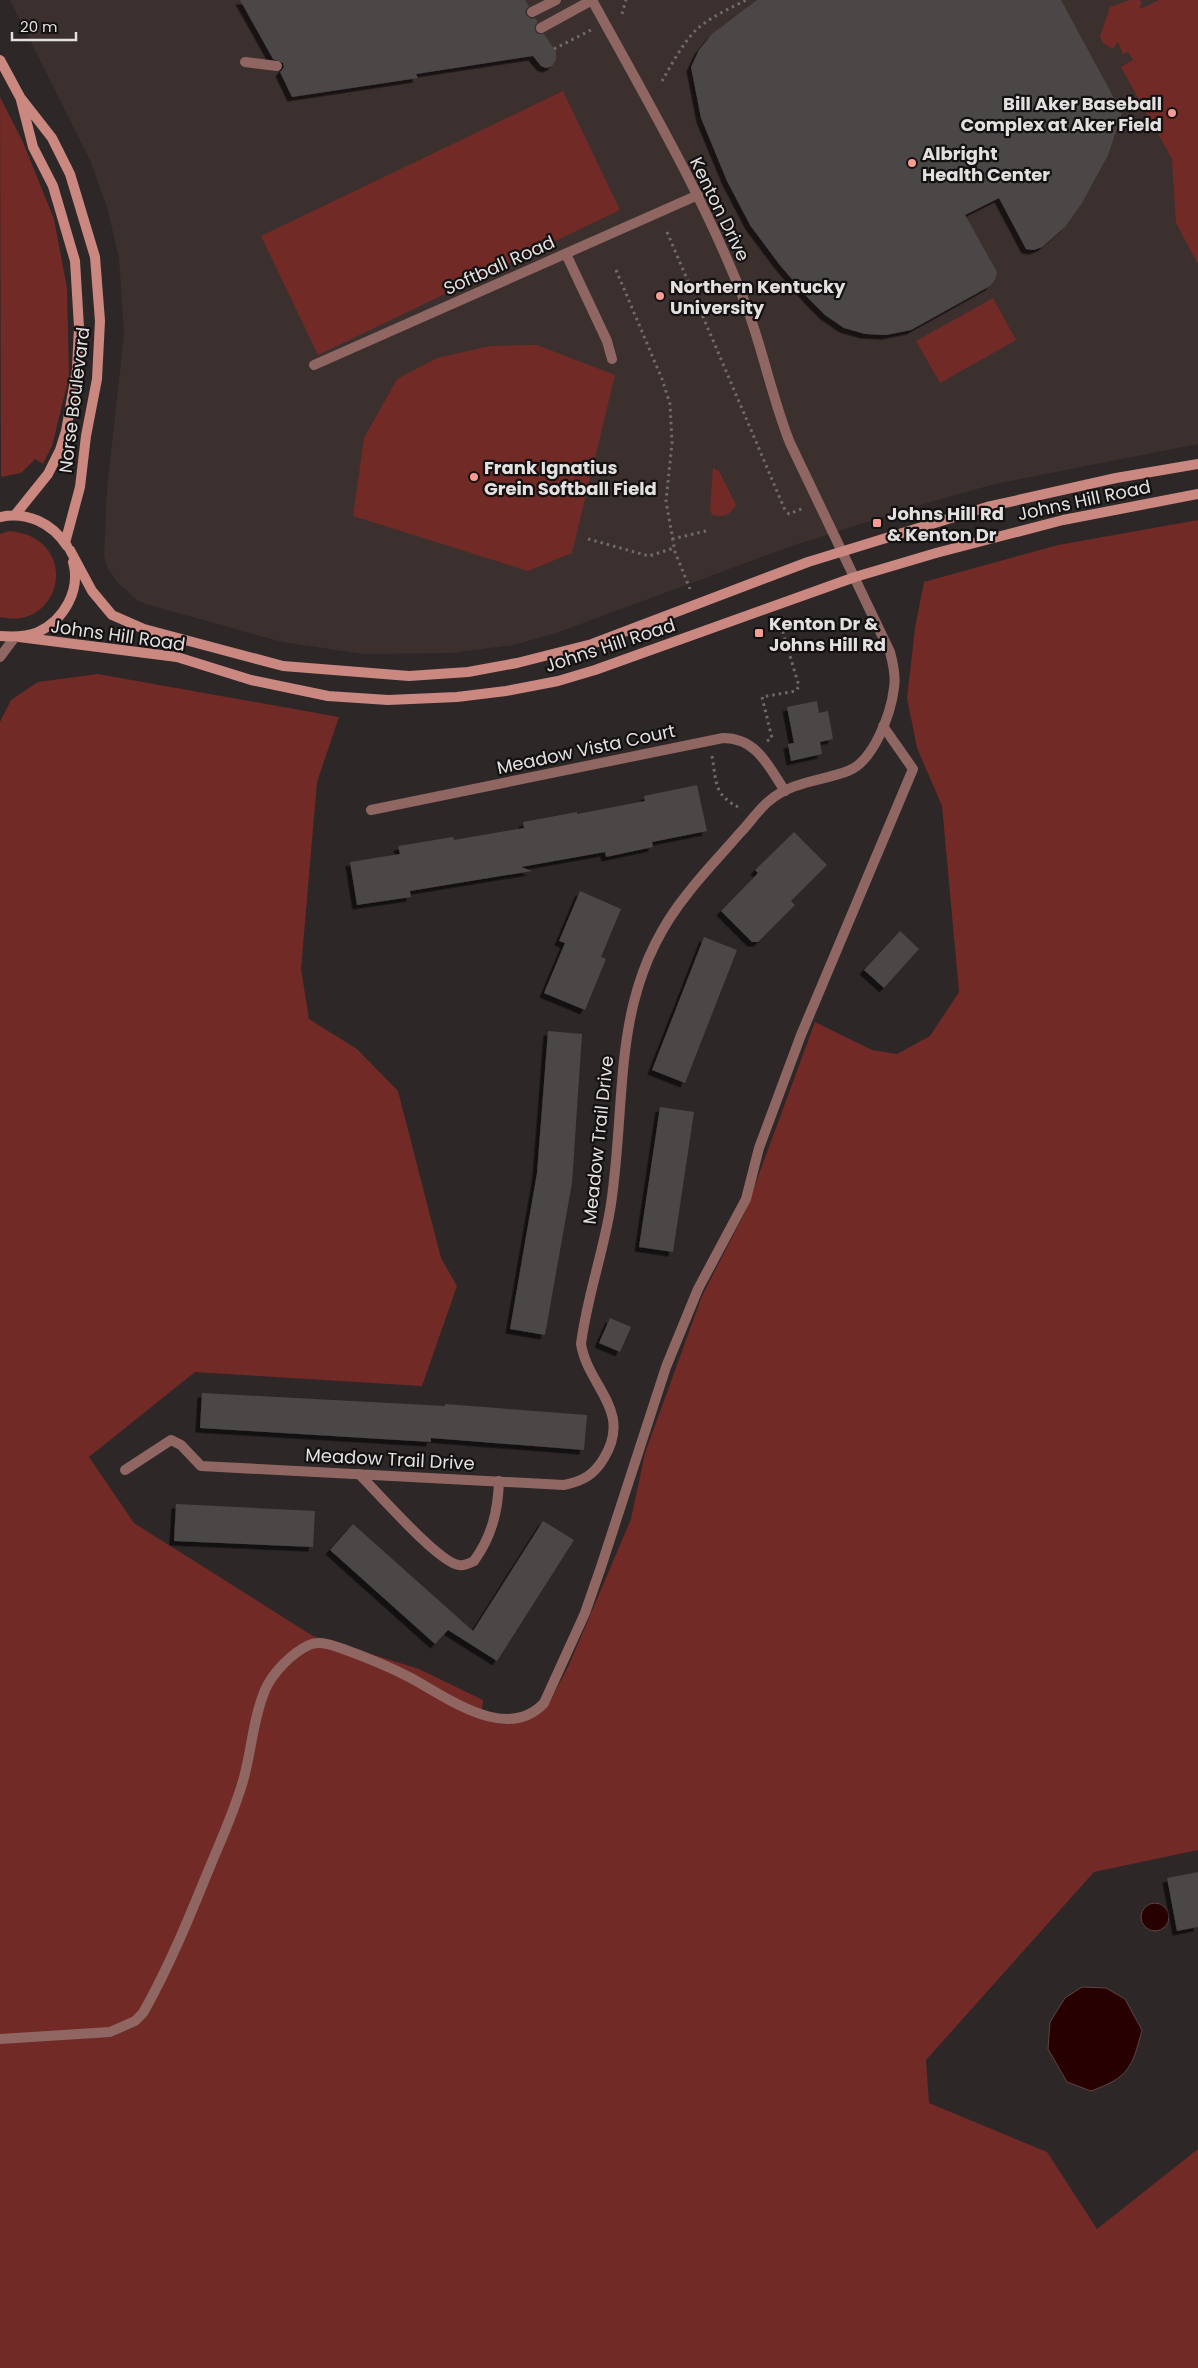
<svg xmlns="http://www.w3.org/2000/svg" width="1198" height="2368" font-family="Poppins,sans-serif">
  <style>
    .built { fill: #3b302e }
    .green { fill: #712a26 }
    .water { fill: #270001; stroke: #604344 }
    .building { fill: #4c4646; filter: url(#shadow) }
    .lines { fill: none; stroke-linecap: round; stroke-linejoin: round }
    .path { stroke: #706b6b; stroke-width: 3; stroke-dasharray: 2.5 4; stroke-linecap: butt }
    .lane { stroke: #906662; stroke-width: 10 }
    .street { stroke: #906662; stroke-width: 10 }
    .secondary { stroke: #ca8881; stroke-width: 10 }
    .poi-dot { fill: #f59c93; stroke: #131111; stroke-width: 2 }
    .labels { text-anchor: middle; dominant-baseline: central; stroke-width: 4.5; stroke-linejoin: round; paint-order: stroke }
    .poi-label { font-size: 18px; font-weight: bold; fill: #e4e0df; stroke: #131111; text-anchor: start }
    .street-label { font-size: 18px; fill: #e4e0df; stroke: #131111 }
  </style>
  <defs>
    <filter id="shadow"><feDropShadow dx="-4.5" dy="4.5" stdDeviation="0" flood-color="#0009"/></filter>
  </defs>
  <rect width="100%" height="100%" fill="#2d2727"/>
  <path class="built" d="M10 0H1198V444L995 484 930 502 792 546 559 632 514 645 451 653 363 654 282 642 149 605 138 601 118 583 107 567 104 556 107 490 124 334 119 258 107 207 90 160Z"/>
  <path class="green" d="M1130 0H1140L1142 4 1139 6 1141 9 1159 0H1198V264L1176 223 1172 159 1121 67 1133 60 1128 52 1123 54 1118 42 1113 49 1103 43 1100 36 1110 7Z
    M563 91 620 210 318 355 261 236Z
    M0 97 23 142 54 219 67 288 69 377 52 446 43 464 35 459 21 473 1 477Z
    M993 298 1016 340 940 383 916 341Z
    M537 345 615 375 572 553 528 571 353 516 364 438 397 379 437 358 490 346Z
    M713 468 719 471 736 505C731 515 722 518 712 515L710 510Z
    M1198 520V1850L1094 1872 926 2060 929 2103 1047 2152 1097 2229 1198 2149V2368H0V722L11 700 38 682 98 674 339 717 317 782 301 969 309 1019 357 1049 398 1091 441 1258 457 1286 422 1386 195 1372 89 1457 134 1523 313 1636 419 1669 483 1700 481 1719 508 1723 549 1703 569 1665 631 1519 645 1453 702 1296 745 1212 815 1022 872 1050 897 1054 930 1036 959 992 942 806 917 748 907 698 915 628 924 582 1058 545Z
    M9 531C82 537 63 632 0 617V534Z"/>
  <path class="water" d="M1141 1917a14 14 0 1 1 28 0a14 14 0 1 1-28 0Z
    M1082 1987 1106 1988 1125 1999 1142 2030C1132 2068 1129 2077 1091 2091L1067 2082 1048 2049 1050 2022 1065 1998Z"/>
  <path class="building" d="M240 0H525L529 6 525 11 526 15 531 19 535 18 538 22 535 25V31L538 34H544L556 52V60L552 66 546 68 541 66 533 56 416 74 418 78 292 97 280 72 284 67 283 63 273 59Z
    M757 0H1061L1122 113 1108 155 1082 203 1065 227 1042 247 1034 250 1026 249 999 198 965 215 997 272 995 280 990 286 911 330 886 335 865 334 844 328 825 315 809 299 779 264 750 225 727 181 701 118 691 67 699 50 712 34Z
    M817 701 819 713 828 711 833 739 820 742 822 754 791 761 788 744 794 743 787 707Z
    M697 785 707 831 652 842 653 847 606 857 605 852 521 867 532 871 410 891 411 897 357 905 350 862 400 854 398 846 453 837 454 840 524 828 523 822 577 812V814L645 801 644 796Z
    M794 832 827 865 791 901 795 905 758 942H752L721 911 758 873 755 870Z
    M580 891 621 909 601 957 606 959 585 1010 544 993 565 943 559 941Z
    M900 931 919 949 884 988 864 970Z
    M704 937 737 950 685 1083 652 1070Z
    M548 1031 582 1034 572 1183 545 1335 510 1329 537 1173Z
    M660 1107 694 1112 673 1252 639 1247Z
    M610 1318 631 1327 620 1352 599 1343Z
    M202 1393 445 1406V1404L587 1415 584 1450 431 1438V1442L200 1428Z
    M176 1504 315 1511 313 1547 174 1541Z
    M543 1521 574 1540 497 1661 448 1630 435 1644 330 1550 353 1524 473 1631Z
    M1198 1872V1927L1177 1931 1167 1878Z"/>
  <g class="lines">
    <path class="path" d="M622 14 626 0
      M554 49 591 30
      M662 81C672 64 682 44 696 30 710 17 729 9 746 0
      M667 232 785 510 789 514 804 508
      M616 270 662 379 670 404 672 443 666 501 675 552 690 589
      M588 539 649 556 674 548
      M672 539 706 531
      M767 741 772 738 762 697 796 691 799 686 781 626
      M712 756C717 784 713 795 742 809"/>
    <path class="lane" d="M532 12 556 0
      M541 28 592 0
      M245 62 277 66
      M566 254 607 341 612 359
      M314 365 698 195
      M359 1474C377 1492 439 1563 459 1565 463 1566 470 1563 474 1561 492 1536 498 1511 499 1481
      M0 2039 110 2032 135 2021 143 2013C169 1967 189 1918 209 1869 221 1840 234 1812 243 1781 252 1750 252 1722 265 1690 273 1672 292 1653 309 1645 321 1640 335 1646 346 1650 368 1658 390 1667 411 1678 448 1698 507 1743 544 1703L585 1613 601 1567 666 1367 698 1289 746 1199 759 1148 801 1035 913 769 883 726"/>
    <path class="street" d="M0 657 15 637
      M371 810 723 738C757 738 768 766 785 791
      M125 1470 171 1440 181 1445 201 1466 564 1485C583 1481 594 1475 604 1458 633 1410 588 1387 581 1344 587 1296 604 1251 611 1204 628 1090 609 990 688 893 704 872 722 854 739 834 749 824 758 810 769 801 792 781 822 781 848 771 874 761 891 713 894 688 896 676 893 663 890 652L790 443C772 398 763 350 746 305 705 199 647 100 592 0"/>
    <path class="secondary" d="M0 60 20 97 52 138 70 174 95 257 100 321 97 379 86 436 80 487 65 543
      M15 515 48 474 60 450 66 431 77 369 79 327 75 261 53 186 33 147 21 100
      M0 517C27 511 52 523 67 546
      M70 550 92 591 112 615 144 629 283 666 409 676 468 672 517 663 592 644 808 562 987 507 1116 478 1198 464
      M0 636C13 637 26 637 38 632 64 620 81 590 73 562
      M19 637 177 657 251 680 328 696 388 700 457 697 506 691 558 681 595 670 855 577 936 553 1063 520 1198 494"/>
  </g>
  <g class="poi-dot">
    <circle cx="1172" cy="113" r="5"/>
    <circle cx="912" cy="163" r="5"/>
    <circle cx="660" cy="296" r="5"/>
    <circle cx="474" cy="477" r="5"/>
    <rect x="872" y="518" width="10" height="10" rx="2.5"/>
    <rect x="754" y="628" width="10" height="10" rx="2.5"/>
  </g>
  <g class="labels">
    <g class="poi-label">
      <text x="1162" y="103" text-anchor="end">Bill Aker Baseball<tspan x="1162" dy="21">Complex at Aker Field</tspan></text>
      <text x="922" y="153">Albright<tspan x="922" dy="21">Health Center</tspan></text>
      <text x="670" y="286">Northern Kentucky<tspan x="670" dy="21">University</tspan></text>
      <text x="484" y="467">Frank Ignatius<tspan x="484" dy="21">Grein Softball Field</tspan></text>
      <text x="887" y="513">Johns Hill Rd<tspan x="887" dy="21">&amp; Kenton Dr</tspan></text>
      <text x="769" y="623">Kenton Dr &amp;<tspan x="769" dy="21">Johns Hill Rd</tspan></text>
    </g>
    <g class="street-label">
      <text transform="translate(720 209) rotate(64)">Kenton Drive</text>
      <text transform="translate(499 265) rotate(-24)">Softball Road</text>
      <text transform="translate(74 400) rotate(-83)">Norse Boulevard</text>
      <text transform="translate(1084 500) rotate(-12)">Johns Hill Road</text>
      <text transform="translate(118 635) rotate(8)">Johns Hill Road</text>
      <text transform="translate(610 645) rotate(-18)">Johns Hill Road</text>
      <text transform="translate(586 749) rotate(-12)">Meadow Vista Court</text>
      <text transform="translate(598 1140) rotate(-84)">Meadow Trail Drive</text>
      <text transform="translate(390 1459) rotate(3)">Meadow Trail Drive</text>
    </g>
  </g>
  <path d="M12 32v8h64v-8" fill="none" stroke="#e4e0df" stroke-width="2.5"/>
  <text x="20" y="32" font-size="15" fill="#e4e0df" stroke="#131111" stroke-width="4" paint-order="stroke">20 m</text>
</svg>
